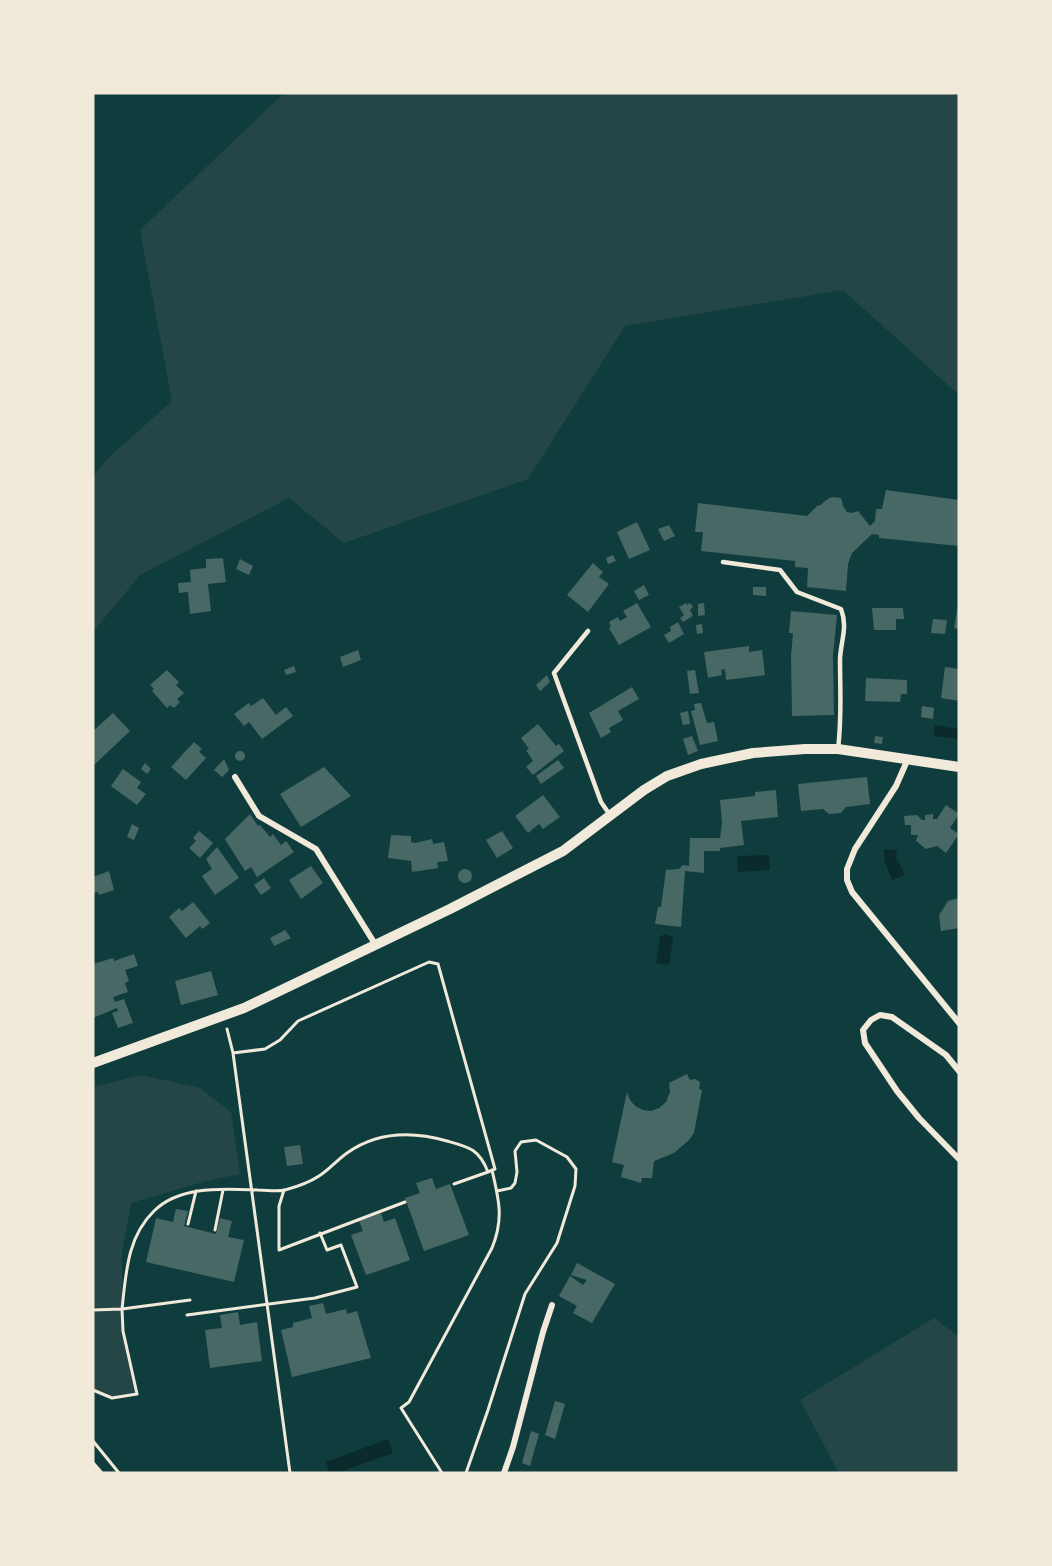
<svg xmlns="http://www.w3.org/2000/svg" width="1052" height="1566" font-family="'Work Sans',sans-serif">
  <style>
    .green { fill: #244646 }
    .water { fill: #0a2a2b }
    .building { fill: #486865 }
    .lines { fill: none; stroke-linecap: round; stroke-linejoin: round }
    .path { stroke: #f1e9da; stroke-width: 3 }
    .service { stroke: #f1e9da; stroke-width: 4.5 }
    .minor { stroke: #f1e9da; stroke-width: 6 }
    .tertiary { stroke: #f1e9da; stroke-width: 10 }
  </style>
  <rect width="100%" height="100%" fill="#0f3d3e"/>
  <path class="green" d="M284 93H959V395L843 290 625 326 528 479 344 543 289 498 140 575 93 632V477L107 459 172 401 140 230Z
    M141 1075 200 1088 231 1112 240 1174 206 1181 131 1203 122 1252V1309L123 1331 137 1394 112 1398 93 1390V1087Z
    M934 1318 959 1337V1473H839L800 1400Z"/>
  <path class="water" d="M935 725 959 729V739L934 736Z
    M884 849 897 850 896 857 905 875 892 880 884 860Z
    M769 855 770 870 738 872 737 856Z
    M667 934 673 938 669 965 656 963 660 936Z
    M388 1439 393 1453 337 1473H330L326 1462Z"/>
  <path class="building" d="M886 490 959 500V546L879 538V535L872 534 852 553 848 564 846 591 807 587 808 568 795 567V561L701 551 703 532H695L698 503 807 516 818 505 819 506 829 498 834 497 841 498 843 506 847 512 852 513 858 511 870 526 875 521 876 509H882Z
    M637 522 650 550 629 559 617 532Z
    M669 525 675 536 664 541 658 529Z
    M613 555 616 561 608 564 606 558Z
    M223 558 226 582 208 584 211 611 190 614 188 592 179 593 178 583 191 582 190 570 206 568V559Z
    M240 559 253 566 249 575 236 569Z
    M593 563 603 572 599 577 609 584 588 612 567 595Z
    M644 585 649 595 639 600 634 591Z
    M753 587H766V596L753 595Z
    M637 603 651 627 619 645 609 628 611 626 609 622 618 617 620 621 627 617 623 611Z
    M686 603 687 605 690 603 693 607 690 610 693 616 683 622 680 618 684 615 679 607Z
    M704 603 705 615 698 616V604Z
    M958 604H959V629L954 628Z
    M872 608H903L904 619H896V630H874Z
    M791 611 837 615 833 655 834 715 792 716 791 656 793 633H789Z
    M933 619 947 620 945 634 931 633Z
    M678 622 684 634 669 643 664 635 671 631 670 627Z
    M702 624 703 633 697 634 696 625Z
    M749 646V652L762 650 765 675 726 680 725 669 721 670 722 675 708 678 704 652Z
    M358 650 361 660 343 667 340 657Z
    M294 666 296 672 286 675 284 670Z
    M945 667 959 669V701L941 698Z
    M167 670 179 682 176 685 184 693 177 699 180 702 174 708 170 705 167 708 152 691 154 689 150 685Z
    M695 670 699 693 690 694 687 671Z
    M547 675 550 682 540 691 536 685Z
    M866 678 907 680V694H901L900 702 865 701Z
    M632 687 639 699 618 711 623 720 609 728 611 732 601 738 589 713Z
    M263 698 276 715 286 707 293 716 262 739 249 722 244 726 234 714 249 703 251 706Z
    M701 703 707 723 714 722 718 741 700 745 691 711 695 710 694 704Z
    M922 706 934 708 933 719 921 717Z
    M688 711 690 724 683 725 680 713Z
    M113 713 130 731 93 766V731Z
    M538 724 556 746 559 744 564 751 533 775 526 767 533 761 526 750 529 749 521 738Z
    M692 736 698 751 688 755 683 739Z
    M875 736 883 737 882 744 874 743Z
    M194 742 202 749 199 752 206 758 186 780 171 767Z
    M235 756a5 5 0 1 1 10 0a5 5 0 1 1-10 0Z
    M224 759 229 770 222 777 214 770Z
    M558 760 564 768 541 784 536 776Z
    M145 763 151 769 147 774 141 769Z
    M324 767 351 796 301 827 280 794Z
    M123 769 141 782 137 788 146 794 137 805 111 786Z
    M867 777 870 804 846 807 841 813 829 814 823 809 801 811 798 784Z
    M776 790 778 817 741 821 744 845 720 848V851H704V873L685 871 681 927 655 924 658 907H661L666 870 679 869 683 865 689 866 690 838H720L722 823 720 800 755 796V792Z
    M543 795 560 817 543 829 539 824 528 833 515 816Z
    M946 805 959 814 950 828 959 834 946 853 937 846 926 849 916 841 918 835H911V825H905L904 816 917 815 922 820H925V815L933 814V819H937Z
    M250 814 258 826 260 825 270 837 273 834 281 845 286 841 294 852 257 877 251 867 245 871 225 839Z
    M132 824 139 828 134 840 127 837Z
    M199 831 213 843 200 858 189 848 196 841 193 838Z
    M502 831 513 848 497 858 486 840Z
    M391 835 411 836V842L415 843 432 839 433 844 444 842 448 861 437 862 438 868 412 872 411 861 388 858Z
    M217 847 239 878 215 895 202 876 212 869 206 859Z
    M311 866 323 883 301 899 289 880Z
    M458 876a7 7 0 1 1 14 0a7 7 0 1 1-14 0Z
    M109 871 114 890 99 895 98 892 93 893V877Z
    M264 878 271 888 261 895 254 885Z
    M959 898V928L941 931 939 915 948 901Z
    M193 902 210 923 202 929 200 926 186 938 169 917 179 908 182 911Z
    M285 930 291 938 274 946 270 938Z
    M134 954 138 966 125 970 129 981 125 983 128 992 113 997 115 1002 124 999 133 1023 118 1028 112 1013 118 1011 117 1008 93 1018V964L113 958 114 961Z
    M211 971 218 995 181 1005 175 981Z
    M687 1074 690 1080 695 1079 700 1082 699 1089 702 1090 694 1133 689 1140 674 1153 654 1161 652 1178H642L641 1183 621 1177 624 1165 612 1162 627 1092 630 1100 635 1106 643 1110 651 1111 659 1108 666 1102 670 1092 669 1083Z
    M300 1145 303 1164 287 1166 284 1147Z
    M432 1178 436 1189 450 1184 469 1235 424 1251 405 1198 420 1193 416 1183Z
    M176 1209 188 1211 184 1226 216 1234 220 1218 232 1221 228 1237 244 1240 234 1282 146 1262 156 1218 173 1222Z
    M381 1213 384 1222 395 1218 410 1260 366 1275 351 1235 363 1231 359 1221Z
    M577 1263 615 1284 592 1323 573 1313 577 1306 559 1296 570 1276 583 1285 587 1280 571 1275Z
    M323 1303 326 1314 346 1309 347 1314 357 1311 371 1358 292 1377 281 1330 293 1327V1323L312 1318 309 1306Z
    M238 1312 240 1325 257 1322 262 1361 210 1368 205 1330 222 1328 220 1315Z
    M555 1401 565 1404 555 1439 545 1435Z
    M531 1431 539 1434 530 1466 522 1463Z"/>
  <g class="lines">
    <path class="path" d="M227 1029 233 1053 290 1473
      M233 1053 265 1049 280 1040 298 1021 429 962 438 964 495 1169 488 1172
      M284 1190 279 1206V1250L405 1202
      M188 1224 196 1191
      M215 1230 223 1190
      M93 1310 122 1309C126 1274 127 1237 154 1211 180 1185 224 1189 258 1190 267 1190 277 1192 285 1190 296 1187 310 1182 319 1176 329 1170 337 1160 347 1153 378 1131 412 1131 447 1141 469 1147 479 1149 488 1172L454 1184
      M187 1315 315 1298 357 1287 341 1245 327 1250 320 1233
      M93 1390 112 1398 137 1394 123 1331 122 1309 190 1300
      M93 1441 119 1473
      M442 1473 401 1408 409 1402 492 1248C504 1219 499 1200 492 1170
      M466 1473 488 1410 525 1294 557 1243 575 1186 576 1169 567 1157 536 1140 521 1142 515 1151 517 1172 515 1183 511 1188 497 1191"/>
    <path class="service" d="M723 562 780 570 797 592 841 609C848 627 841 640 840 659 840 690 842 719 838 749
      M588 631 554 673 601 802 610 815"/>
    <path class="minor" d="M907 761 896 786 855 849 847 869V880L852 892 959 1023
      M235 777 259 816 316 849 375 944
      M959 1071 946 1055 892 1017 880 1015 871 1020 863 1030 865 1043 897 1091 919 1118 959 1159
      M93 1465 100 1473
      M504 1473 513 1447 543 1332 552 1305"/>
    <path class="tertiary" d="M93 1063 244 1008 450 909 563 851 644 790 667 776 701 764 753 753 805 749H838L959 767"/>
  </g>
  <rect width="1052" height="1566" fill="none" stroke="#f1e9da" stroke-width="189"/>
</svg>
